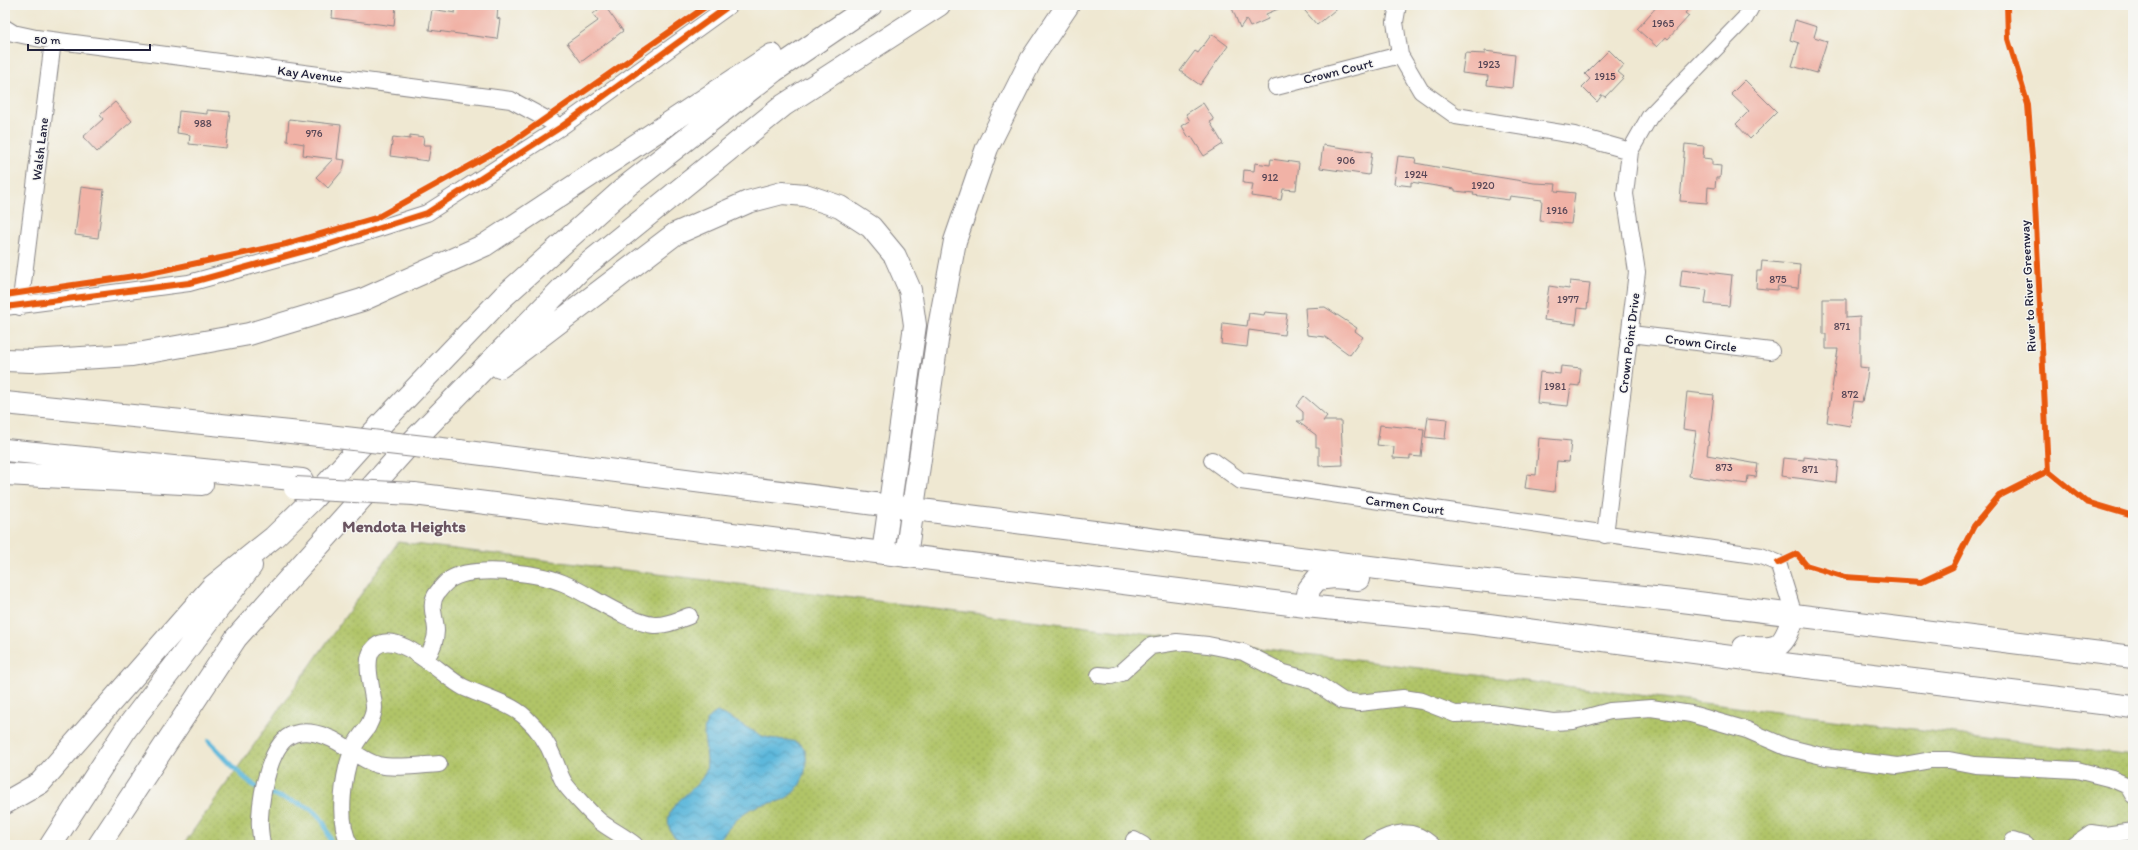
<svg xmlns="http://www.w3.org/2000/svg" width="2138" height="850" font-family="Itim,sans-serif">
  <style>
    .grass { fill: url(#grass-dots); stroke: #697352 }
    .water { fill: url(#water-waves); stroke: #406d8b }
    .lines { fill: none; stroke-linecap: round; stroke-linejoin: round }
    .stream { stroke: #5db8db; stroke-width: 5 }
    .building { fill: #f1b2a6 }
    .minor-casing { stroke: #888586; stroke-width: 18 }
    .highway-casing { stroke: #888586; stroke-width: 24 }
    .minor { stroke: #fff; stroke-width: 16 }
    .highway { stroke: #fff; stroke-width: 22 }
    .highway-bridge-casing { stroke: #888586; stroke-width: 24; stroke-linecap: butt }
    .highway-bridge { stroke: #fff; stroke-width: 22 }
    .cycleway-casing { stroke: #f6f6f2; stroke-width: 8 }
    .cycleway { stroke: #e8590c; stroke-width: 6 }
    .labels { text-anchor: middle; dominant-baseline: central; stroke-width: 3; stroke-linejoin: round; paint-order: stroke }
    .number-label { font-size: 11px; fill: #564656 }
    .street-label { font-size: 13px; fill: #22223b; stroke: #f6f6f2 }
    .district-label { font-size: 17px; font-weight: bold; fill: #6a5460; stroke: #f6f6f2 }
  </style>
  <defs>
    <pattern id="grass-dots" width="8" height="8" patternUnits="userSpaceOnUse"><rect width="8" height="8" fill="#b0c468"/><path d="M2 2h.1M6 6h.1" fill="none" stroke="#97a85b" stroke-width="1.8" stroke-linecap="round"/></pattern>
    <pattern id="water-waves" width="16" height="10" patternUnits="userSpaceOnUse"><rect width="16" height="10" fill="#5db8db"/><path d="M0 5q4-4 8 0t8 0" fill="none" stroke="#4c95b3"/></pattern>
  </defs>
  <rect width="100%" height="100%" fill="#f6f6f2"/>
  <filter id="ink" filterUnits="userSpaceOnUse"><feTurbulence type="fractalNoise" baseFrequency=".025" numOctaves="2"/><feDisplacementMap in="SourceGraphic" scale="8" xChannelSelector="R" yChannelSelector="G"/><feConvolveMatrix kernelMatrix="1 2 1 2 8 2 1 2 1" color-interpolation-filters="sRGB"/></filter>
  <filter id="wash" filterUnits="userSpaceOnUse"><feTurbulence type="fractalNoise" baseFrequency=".012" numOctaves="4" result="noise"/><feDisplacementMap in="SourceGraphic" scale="16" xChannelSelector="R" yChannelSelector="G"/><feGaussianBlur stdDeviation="0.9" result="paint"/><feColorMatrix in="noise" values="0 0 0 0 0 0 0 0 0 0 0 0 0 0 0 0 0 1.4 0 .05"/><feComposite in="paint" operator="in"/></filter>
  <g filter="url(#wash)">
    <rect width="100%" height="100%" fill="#efe8d2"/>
    <path class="grass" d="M398 542 2133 756V845H183Z"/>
    <path class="water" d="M717 712C733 718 746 728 760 735 781 745 813 730 805 771 803 782 796 792 786 798 778 803 766 803 757 806 739 812 727 832 714 845 698 845 680 848 671 832 657 804 700 792 706 770 711 749 693 725 717 712Z"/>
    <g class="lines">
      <path class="stream" d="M209 741C223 755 239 775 255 786 288 808 321 793 331 845"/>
    </g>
    <g id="blocks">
      <path class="building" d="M333 5H396L394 26 332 18Z
        M456 5H498L497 18 500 19 497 39 429 30 432 9 455 13Z
        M604 5 623 31 581 62 567 43 598 21 593 14Z
        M1240 5H1288L1266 14 1268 19 1250 27 1246 19 1240 28 1232 8Z
        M1300 5H1341L1317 25Z
        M1658 5H1692L1685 13 1689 16 1668 39 1666 37 1657 47 1637 29Z
        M1795 20 1817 27 1814 37 1827 41 1817 73 1792 66 1799 43 1790 40Z
        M1212 34 1228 46 1200 85 1180 71 1195 51 1198 53Z
        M1609 50 1624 65 1618 72 1624 77 1605 97 1602 95 1597 102 1582 87 1590 79 1585 74Z
        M1485 51 1515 55 1512 88 1487 85 1488 76 1462 73 1465 53 1485 54Z
        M1745 80 1777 112 1750 139 1736 124 1749 111 1731 94Z
        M115 102 132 121 97 152 83 137 103 119 100 115Z
        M1203 103 1214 120 1210 122 1223 144 1204 156 1191 136 1189 138 1182 126 1190 121 1186 114Z
        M207 110 230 112 226 148 189 144 190 135 177 133 179 111 207 114Z
        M289 119 341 125 337 159 345 160 343 170 328 188 316 177 333 159 303 155 304 144 287 141Z
        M410 135 424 137 423 145H431L428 161 390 156 393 137 410 139Z
        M1685 144 1704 146 1703 158 1712 159V165L1721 166 1720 178H1716L1715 188 1708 187 1707 203 1680 201Z
        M1323 145 1372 152 1369 175 1320 168Z
        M1398 156 1416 158 1415 163 1437 167 1534 183 1556 184 1555 191 1575 193 1571 224 1540 221 1542 200 1510 196 1509 200 1473 195 1474 193 1455 191V189L1411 182V186L1394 184Z
        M1271 159 1299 163 1296 190 1283 189 1281 200 1251 196 1253 184 1243 183 1244 170 1254 171 1255 163 1270 165Z
        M81 187 104 190 98 238 75 235Z
        M1762 261 1800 265 1798 288 1778 286 1777 290 1756 288 1757 271H1761Z
        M1682 269 1732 275 1729 306 1705 304 1707 290 1680 287Z
        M1570 281 1590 283 1587 309 1578 308 1576 324 1544 320 1549 286 1569 289Z
        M1823 299H1846V318L1860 317V367L1868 368 1867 378 1862 402 1854 401 1850 426 1827 422 1838 349H1826V334H1823Z
        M1325 307 1357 328 1355 331 1363 337 1350 355 1325 337 1307 335 1305 308Z
        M1265 312 1287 314 1284 335 1249 330 1247 347 1221 344 1223 323 1247 326 1249 313 1264 315Z
        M1561 366 1581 368 1579 386 1571 385 1568 406 1537 403 1540 372 1560 374Z
        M1687 392 1714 395 1707 455 1758 464 1756 477 1748 476 1747 484 1689 476 1696 431 1683 429Z
        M1304 396 1327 416 1323 421H1341L1343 465 1319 466V447H1316V435L1297 421H1303V412L1296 406Z
        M1428 417 1447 419 1445 439 1425 437Z
        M1380 425 1424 429 1421 457 1410 456V459L1393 458 1394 447 1377 445Z
        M1539 438 1571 441 1569 462 1557 461 1554 492 1525 488 1527 474 1536 475Z
        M1804 457 1838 461 1836 483 1781 476 1783 458 1804 460Z"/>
    </g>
  </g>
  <g filter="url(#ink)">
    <use href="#blocks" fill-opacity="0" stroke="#888586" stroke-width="1"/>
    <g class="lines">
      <defs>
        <path id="minor" d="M1398 5 1395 22 1400 55 1421 91 1456 116 1574 135 1630 151
          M5 28 13 33 36 38 511 100 561 127
          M1276 87 1400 55
          M5 307 189 283 330 244 427 213 561 127 730 5
          M20 307 53 41
          M1631 334 1771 351
          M1212 460 1241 481 1761 556 1778 563 1794 615
          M1605 535 1637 272 1625 194 1630 151 1650 116 1745 18 1752 5
          M426 659C431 651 436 642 436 631 436 618 428 605 437 593 440 589 445 583 449 580 472 564 538 573 563 583 589 594 627 622 654 625 666 626 678 620 689 616
          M1099 675 1111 676 1121 673 1151 646 1177 642 1208 645 1243 652 1284 673 1313 681 1343 701 1359 703 1403 698 1422 701 1455 714 1492 713 1553 722 1573 721 1610 711 1651 708 1691 714 1747 730 1786 747 1826 757 1898 766 1931 760H1949L1975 765 2077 770 2112 779 2128 786 2133 795
          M1134 840 1143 845
          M2013 841 2025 845
          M262 845C261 836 259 827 260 818 261 795 270 741 294 734 305 730 317 733 327 737 345 743 359 760 378 765 395 769 422 765 439 764
          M350 845C336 821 343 770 355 745 358 739 363 733 367 728 370 722 374 715 374 708 374 692 361 659 375 647 397 627 443 677 463 687 482 696 510 703 525 717 538 729 548 743 554 759 558 767 560 777 565 784 569 790 596 819 602 823 613 831 625 837 635 845
          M1371 845C1392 832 1411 827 1432 845
          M2074 845 2091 833 2105 835 2133 831"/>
        <path id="highway" d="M5 360 31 361 132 355 249 334 362 300 485 245 772 55
          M500 367 675 234 748 202 782 193 805 195 840 207 871 227 895 256 910 290 915 325 883 553
          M5 403 310 434
          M5 450 302 480
          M459 451 1448 577 1674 600 2133 657
          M5 474 202 484
          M414 494 1306 606 1474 623 1791 665 2133 707
          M906 556 939 327 955 241 987 148 1031 60 1068 5
          M1306 606 1309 589 1317 579 1334 577 1358 579
          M1744 647C1779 651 1783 649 1794 615
          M5 803 40 783 213 586 274 537 313 499 367 439 503 297 628 185 774 71 871 5
          M51 845 126 729 251 566
          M99 845 236 638 410 444 579 271 784 105 939 5"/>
      </defs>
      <use href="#minor" class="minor-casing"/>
      <use href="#highway" class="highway-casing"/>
      <use href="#minor" class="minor"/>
      <use href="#highway" class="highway"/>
      <defs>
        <path id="highway-bridge" d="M310 434 459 451
          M295 488 414 494"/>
      </defs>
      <use href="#highway-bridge" class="highway-bridge-casing"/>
      <use href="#highway-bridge" class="highway-bridge"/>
      <defs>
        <path id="cycleway" d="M2007 5 2008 39 2028 105 2034 183 2048 471 2086 502 2133 516
          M5 295 141 275 286 244 376 218 509 144 708 5
          M5 307 189 283 330 244 427 213 561 127 730 5
          M1778 563 1797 554 1806 565 1845 577 1921 582 1953 567 1974 526 1999 496 2048 471"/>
      </defs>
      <use href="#cycleway" class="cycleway-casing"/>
      <use href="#cycleway" class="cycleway"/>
    </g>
  </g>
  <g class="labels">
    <g class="number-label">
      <text x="1663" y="23">1965</text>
      <text x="1489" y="64">1923</text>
      <text x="1605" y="76">1915</text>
      <text x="203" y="123">988</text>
      <text x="314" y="133">976</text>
      <text x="1346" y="160">906</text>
      <text x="1416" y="174">1924</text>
      <text x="1270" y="177">912</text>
      <text x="1483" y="185">1920</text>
      <text x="1557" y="210">1916</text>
      <text x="1778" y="279">875</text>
      <text x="1568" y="299">1977</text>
      <text x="1842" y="326">871</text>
      <text x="1555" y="386">1981</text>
      <text x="1850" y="394">872</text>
      <text x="1724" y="467">873</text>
      <text x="1810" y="469">871</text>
    </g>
    <g class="street-label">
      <text transform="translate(1338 71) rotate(-14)">Crown Court</text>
      <text transform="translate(310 74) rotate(7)">Kay Avenue</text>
      <text transform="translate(40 149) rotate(-83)">Walsh Lane</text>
      <text transform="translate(2028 286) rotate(-93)">River to River Greenway</text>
      <text transform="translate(1629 343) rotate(-83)">Crown Point Drive</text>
      <text transform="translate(1701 343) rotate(7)">Crown Circle</text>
      <text transform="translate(1405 505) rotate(8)">Carmen Court</text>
    </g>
    <g class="district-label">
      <text x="404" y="526">Mendota Heights</text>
    </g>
  </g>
  <rect width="2138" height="850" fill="none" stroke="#f6f6f2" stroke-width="20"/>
  <path d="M28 44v6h122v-6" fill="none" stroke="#22223b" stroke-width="2"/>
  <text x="34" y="44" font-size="12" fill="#22223b" stroke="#f6f6f2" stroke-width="3" paint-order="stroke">50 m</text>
</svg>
